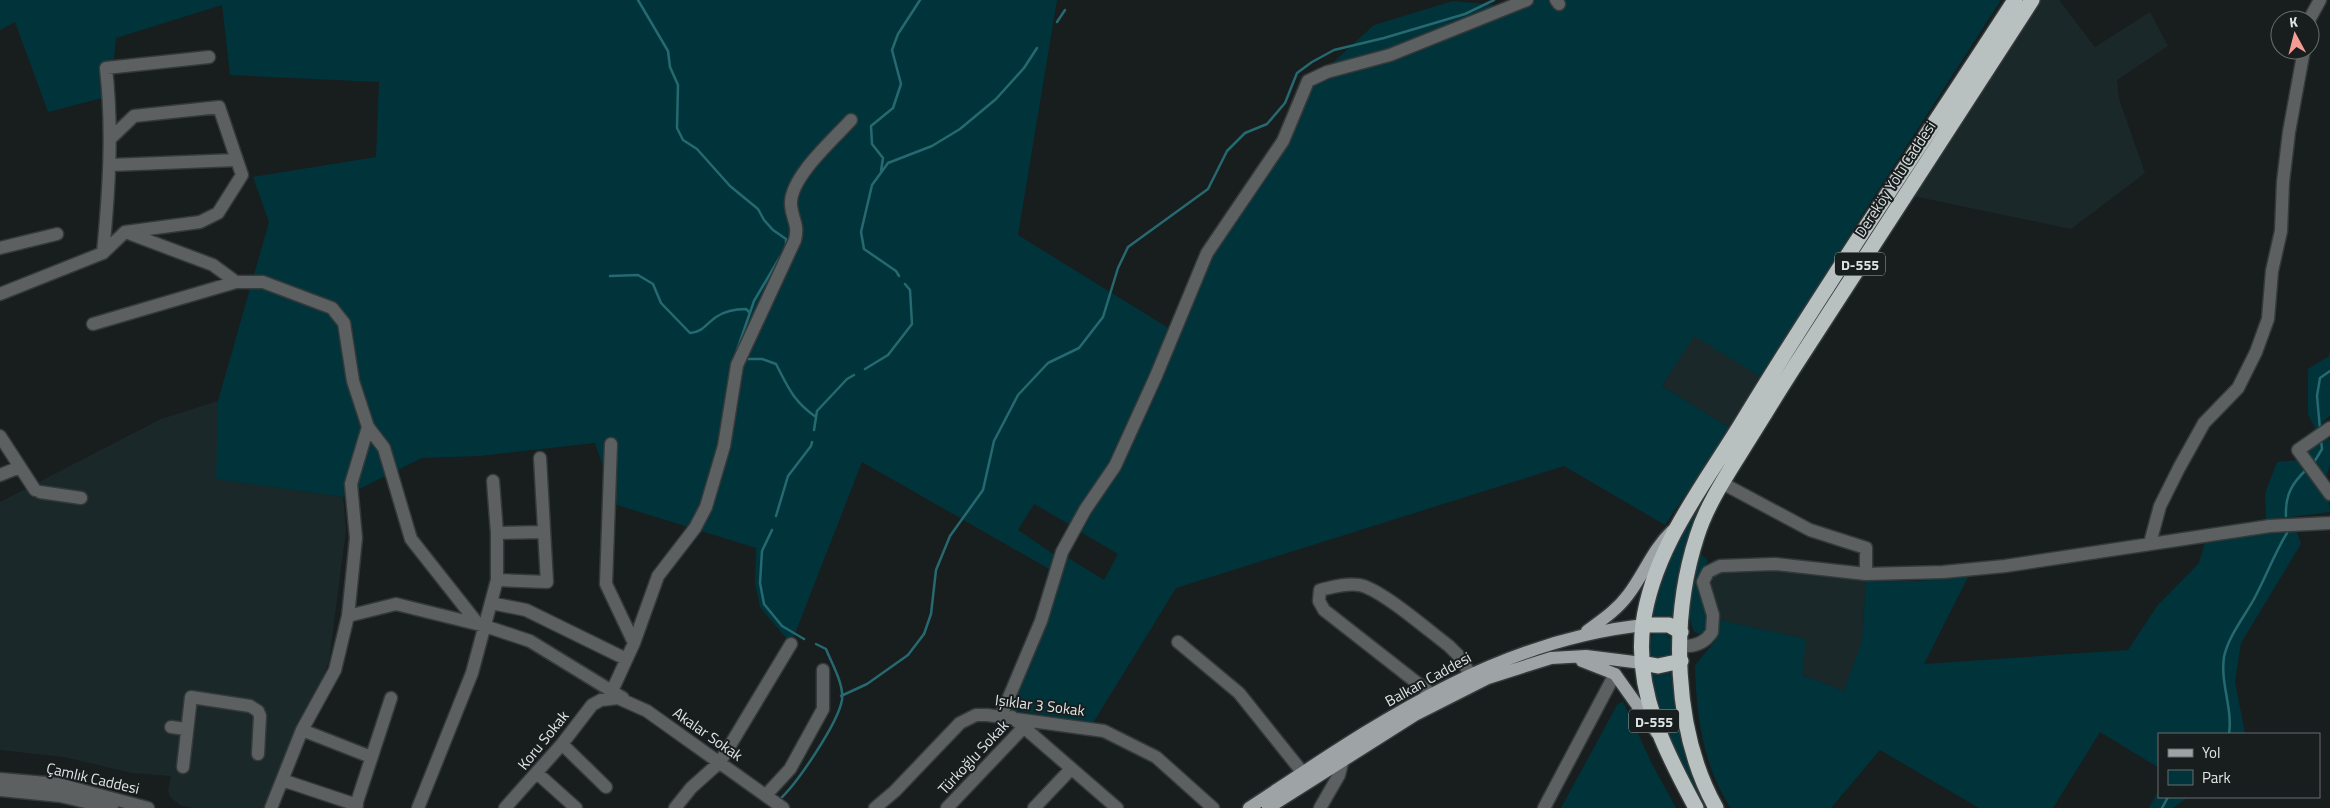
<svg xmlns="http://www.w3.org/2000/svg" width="2330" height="808" font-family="'Titillium Web',sans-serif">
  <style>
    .built { fill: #1b282a }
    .green { fill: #01343a }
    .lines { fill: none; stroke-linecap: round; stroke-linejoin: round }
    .stream { stroke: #266970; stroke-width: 2.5 }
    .minor-casing { stroke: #34393a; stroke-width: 15 }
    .major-casing { stroke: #34393a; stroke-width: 15 }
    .highway-casing { stroke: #34393a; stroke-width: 18 }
    .minor { stroke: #5d6060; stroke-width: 12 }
    .major { stroke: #9ea4a5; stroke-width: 12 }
    .highway { stroke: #b8c0c0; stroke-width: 15 }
    .labels { text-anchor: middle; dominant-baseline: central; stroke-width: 4; stroke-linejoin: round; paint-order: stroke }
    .shield { fill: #181d1e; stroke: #a4a8a9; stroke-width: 1 }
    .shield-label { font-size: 14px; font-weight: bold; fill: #e0e4e5 }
    .street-label { font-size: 15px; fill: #e0e4e5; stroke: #181d1e }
  </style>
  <rect width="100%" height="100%" fill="#181d1e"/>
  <path class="built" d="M2040 0H2059L2095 47 2150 12 2168 46 2117 80 2119 99 2145 173 2071 229 1913 196Z
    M1694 335 1761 377 1730 428 1662 386Z
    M218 401 217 479 343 497 346 530 329 661 324 675 294 732 267 808H192L180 805 170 797 168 790 171 776 132 773 64 757 0 750V502L161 419Z
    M1764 569 1866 580 1862 640 1844 691 1802 675 1805 639 1719 620 1715 600 1710 590V579L1717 573Z"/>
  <path class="green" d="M0 0H1057L1018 235 1170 329 1112 464 1072 526 1034 504 1018 530 1055 555 1051 570 862 462 791 644 760 607 755 584 756 548 617 505 595 443 480 456 422 458 343 497 216 479 218 401 269 222 253 177 376 157 379 82 230 75 222 5 116 38 110 96 48 112 15 22 0 30Z
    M1535 0H2001L1868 206 1761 377 1694 336 1662 386 1730 428 1665 525 1564 466 1176 588 1093 723 1011 710 1047 622 1065 556 1104 580 1118 554 1079 531 1088 514 1120 470 1180 334 1210 252 1311 86 1326 75Z
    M1453 1 1496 5 1389 50 1328 67 1374 25Z
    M2330 351V415L2316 430 2308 414V369L2329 356Z
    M2313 439H2330V465L2326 478 2330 512 2266 520 2265 493 2277 462 2298 460Z
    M1727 458 1729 459 1688 541 1677 588 1675 617 1650 618C1665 557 1694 510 1727 458Z
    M2296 529 2301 544 2241 643 2235 682 2245 733 2159 734V768L2100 732 2053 808H1979L1880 750 1831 808H1731C1703 767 1696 714 1695 665L1715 641 1719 620 1806 639 1802 675 1844 691 1862 640 1866 580 1917 581 1968 577 1924 664 2128 650 2157 606 2199 563 2205 542Z
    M1700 553 1708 561 1702 570 1699 578 1708 609 1709 627C1704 633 1701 635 1694 632 1683 609 1693 576 1700 553Z
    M1647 646a13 13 0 1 1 26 0a13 13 0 1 1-26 0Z
    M1650 672 1672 673 1680 738 1686 761 1706 808 1676 758 1660 717Z
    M1623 701 1651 762 1676 808H1561L1617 705Z
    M2159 789V797H2188L2173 808H2149Z"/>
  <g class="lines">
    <path class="stream" d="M638 0 668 51 670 67 678 85 677 128 683 140 697 149 730 186 758 209 764 220 773 230 786 239V246
      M1057 22 1065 10
      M881 171 883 158 872 144 871 126 893 108 901 84 892 50 898 34 920 0
      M610 276 638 275 653 284 661 303 690 333C703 332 706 324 716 317 725 311 736 309 746 309L749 312
      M899 276 896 271 864 249 861 232 872 185 888 163 932 146 960 129 996 99 1024 68 1037 48
      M737 350 754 301 780 257
      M744 359H762L776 364C788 387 793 401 816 417
      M865 369 888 355 912 324 910 290 905 284
      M2320 429 2317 396 2320 378 2330 371
      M814 430 817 411 847 379 854 375
      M2313 464 2322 449 2321 440
      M776 516 788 476 811 446 812 442
      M2286 516C2285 495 2292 483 2307 469
      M772 530 762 551 760 583 764 604 782 626 804 639
      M841 696 867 684 908 655 924 634 931 614 936 570 950 536 983 490 994 441 1018 395 1048 363 1079 348 1103 317 1118 268 1128 247 1208 189 1227 151 1245 133 1267 124 1285 103 1297 73 1312 62 1334 50 1384 38 1465 14 1494 0
      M2229 734C2233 709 2220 683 2224 657 2228 637 2244 617 2254 599 2266 577 2274 554 2287 533
      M779 800C797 784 838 723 842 700 844 684 832 664 826 649L816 644
      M2162 808 2168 797"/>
    <defs>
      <path id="minor" d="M1556 0 1559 4
        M2309 20 2320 0
        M111 165 236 160
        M128 233 213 265 236 282
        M0 248 57 234
        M103 253C109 190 113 130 106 68L209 57
        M0 294 103 253 125 232 200 222 218 213 242 175 219 107 134 116 110 139
        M93 324 236 282H263L332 308 344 323 353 381 368 427 384 448 411 539 478 624
        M2330 428 2298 450 2330 494
        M0 436 35 490
        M611 444 606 584 634 643 612 691
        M0 475 20 467
        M1722 483 1810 530 1866 548V574
        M40 492 81 498
        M497 533 544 532
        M2150 543 2160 506 2179 468 2204 423 2238 388 2256 352 2268 319 2272 271 2281 231 2283 182 2289 132 2304 50
        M497 580 547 582 540 458
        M491 603 526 610 626 659
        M348 616 396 604 485 626 530 641 623 698
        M1178 642 1239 693 1303 773
        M634 643 658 576 695 528 706 507 724 446 737 365 795 240C799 223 792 220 791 205 789 178 833 140 851 120
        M1681 646C1694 647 1705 643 1712 632L1713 615 1703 582 1708 572 1720 566 1775 564 1866 574 1943 572 2005 566 2270 526 2330 523
        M1430 693 1324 610 1319 601 1320 590C1333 587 1346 583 1359 585 1380 588 1430 632 1449 646L1459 656 1470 674
        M1001 716 1041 621 1062 552 1085 510 1115 466 1156 376 1207 253 1283 141 1308 81 1327 72 1390 55 1527 0
        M1012 717 1117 808
        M171 727 186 729
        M302 730 371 757
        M562 744 606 787
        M183 767 191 697 250 706 258 711 260 716 258 754
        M537 773 576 808
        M0 779 58 784 148 808
        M282 780 357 805
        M0 790 60 796 112 808
        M766 795 790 769 823 709V670
        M271 808 302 730 335 670 348 616 356 538 351 484 368 427
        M355 808 391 698
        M418 808 472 673 497 580V533L493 481
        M505 808 562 744 592 705 601 700 618 698 647 711 783 808
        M675 808 691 788 720 762 791 644
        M875 808 895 791 960 723 976 715H987L1104 731 1156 757 1213 808
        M947 808 1023 728
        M1034 808 1071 769
        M1320 808 1339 775 1343 759
        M1544 808 1615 674"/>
      <path id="major" d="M1587 631C1602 620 1617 610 1628 595 1644 574 1653 549 1672 531
        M1582 661 1615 674 1657 733
        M1249 808C1374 726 1490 642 1643 625
        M1268 808 1415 715 1488 678 1551 658 1586 656 1642 663"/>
      <path id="highway" d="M1643 625H1669L1681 632
        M1642 663 1658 666 1681 661
        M1696 808C1665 751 1634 691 1643 624 1653 549 1702 488 1740 426 1828 281 1923 142 2015 0
        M1716 808C1673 731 1670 619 1697 536 1707 504 1727 475 1744 447 1763 417 1781 387 1800 358 1877 238 1955 119 2032 0"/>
    </defs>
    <use href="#minor" class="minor-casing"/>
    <use href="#major" class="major-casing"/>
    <use href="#highway" class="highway-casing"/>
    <use href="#minor" class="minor"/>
    <use href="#major" class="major"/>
    <use href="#highway" class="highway"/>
  </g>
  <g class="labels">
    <g class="shield">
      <rect x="1835" y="252.5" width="50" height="23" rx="4"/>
      <rect x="1629" y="709.5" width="50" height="23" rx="4"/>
    </g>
    <g class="shield-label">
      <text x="1860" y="264">D-555</text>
      <text x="1654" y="721">D-555</text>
    </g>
    <g class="street-label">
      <text transform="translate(1895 179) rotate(-57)">Dereköy Yolu Caddesi</text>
      <text transform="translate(1428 679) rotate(-29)">Balkan Caddesi</text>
      <text transform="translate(1040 705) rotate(7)">Işıklar 3 Sokak</text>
      <text transform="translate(708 734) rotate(35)">Akalar Sokak</text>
      <text transform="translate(543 740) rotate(-51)">Koru Sokak</text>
      <text transform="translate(973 757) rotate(-47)">Türkoğlu Sokak</text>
      <text transform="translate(93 778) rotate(13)">Çamlık Caddesi</text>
    </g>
  </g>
  <rect x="2158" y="733" width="162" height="65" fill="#181d1e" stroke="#686d6e"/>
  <rect x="2168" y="749" width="25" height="8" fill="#9ea4a5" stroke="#686d6e"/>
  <text x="2202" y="758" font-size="15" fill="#e0e4e5">Yol</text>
  <rect x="2168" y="770" width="25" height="15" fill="#01343a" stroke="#686d6e"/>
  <text x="2202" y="783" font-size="15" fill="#e0e4e5">Park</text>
  <g transform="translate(2295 35) rotate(353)"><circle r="24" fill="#181d1e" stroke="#686d6e"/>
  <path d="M0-4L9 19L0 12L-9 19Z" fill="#f59c94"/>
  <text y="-8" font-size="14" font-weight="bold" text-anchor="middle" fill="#e0e4e5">K</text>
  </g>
</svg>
